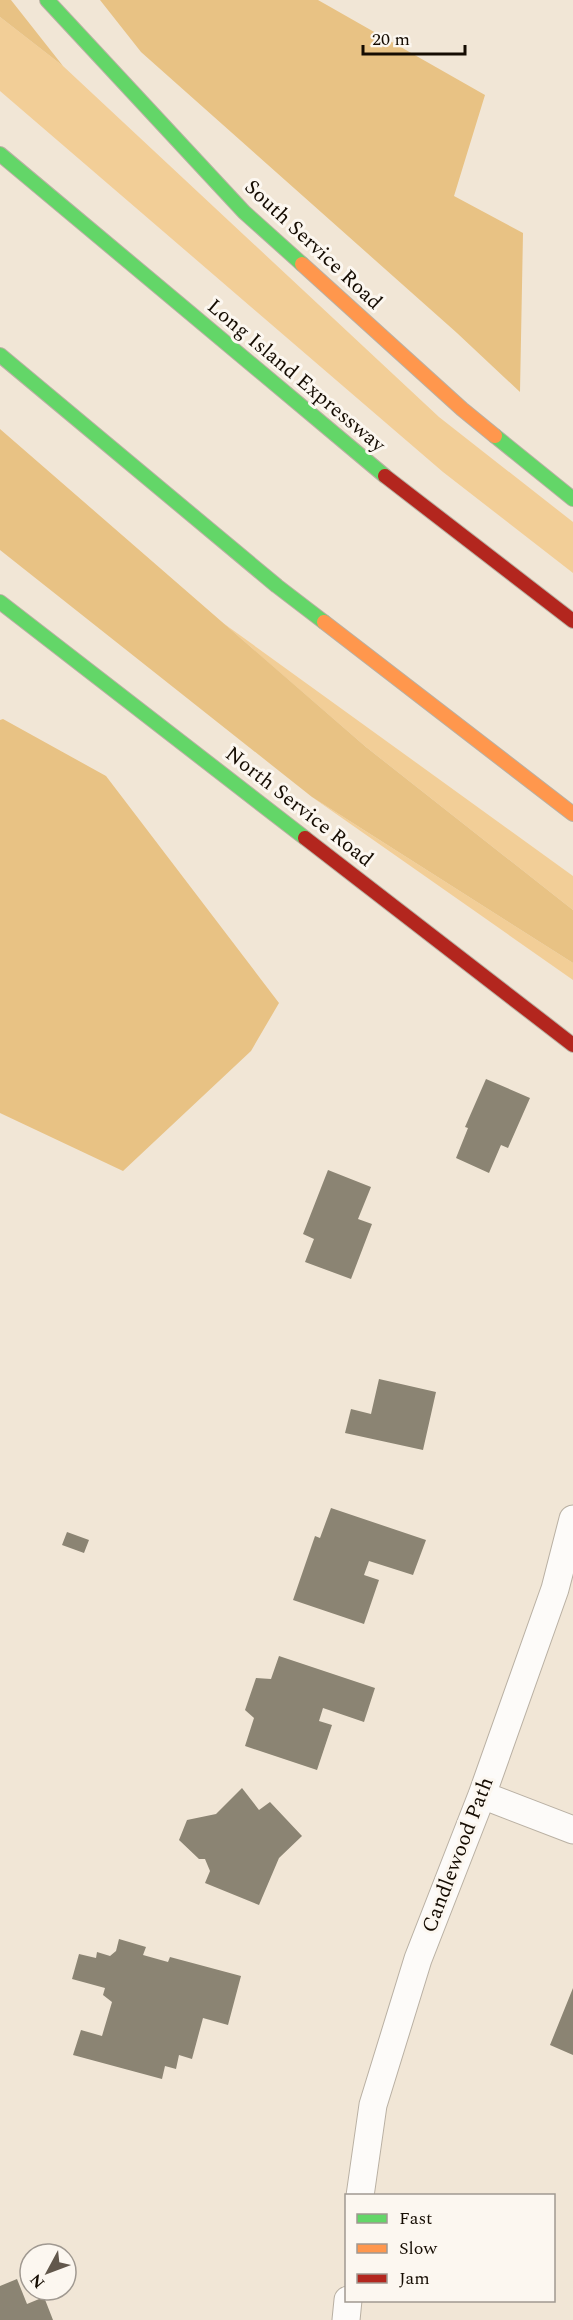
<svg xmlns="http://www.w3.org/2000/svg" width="573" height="2320" font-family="Spectral,serif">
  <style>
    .green { fill: #f2ce97 }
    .forest { fill: #e8c284 }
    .building { fill: #8b8473 }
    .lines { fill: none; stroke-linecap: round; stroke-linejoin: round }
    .street-casing { stroke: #b9b0a3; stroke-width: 29 }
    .fast-casing { stroke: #b9b0a3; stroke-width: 16 }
    .slow-casing { stroke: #b9b0a3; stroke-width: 16 }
    .jam-casing { stroke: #b9b0a3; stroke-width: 16 }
    .street { stroke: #fdfbf9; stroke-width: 27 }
    .fast { stroke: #63d668; stroke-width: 14 }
    .slow { stroke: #ff974d; stroke-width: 14 }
    .jam { stroke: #b3261e; stroke-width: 14 }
    .labels { text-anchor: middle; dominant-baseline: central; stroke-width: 6; stroke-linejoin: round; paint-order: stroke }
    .street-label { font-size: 21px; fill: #150c02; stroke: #fcf7f0 }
  </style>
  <rect width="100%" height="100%" fill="#f1e6d6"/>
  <path class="green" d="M0 17 63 66 439 417 573 522V573L443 472 0 91Z
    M223 623 573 876V910L366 747Z
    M312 797 573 963V980Z"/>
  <path class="forest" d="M0 0H11L63 66 0 17Z
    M100 0H318L485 95 454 196 523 233 520 392 457 333 141 52Z
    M0 429 366 747 573 910V963L312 797 0 550Z
    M3 719 106 776 279 1003 251 1051 123 1171 0 1113V720Z"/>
  <path class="building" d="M486 1079 530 1098 508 1148 501 1145 489 1173 456 1158 468 1128 465 1127Z
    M328 1170 371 1187 358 1219 372 1224 351 1279 305 1262 314 1239 303 1234Z
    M379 1379 436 1392 423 1450 345 1433 351 1409 371 1414Z
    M331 1508 426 1540 413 1575 369 1561 364 1575 379 1580 364 1624 293 1600 315 1536 320 1538Z
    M67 1532 89 1540 84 1553 62 1545Z
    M279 1656 375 1688 364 1722 323 1708 319 1721 332 1725 317 1770 245 1746 254 1718 245 1710 256 1678 271 1679Z
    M242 1788 259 1810 270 1802 302 1836 279 1858 259 1905 205 1883 210 1871 205 1859H199L179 1840 187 1820 216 1814Z
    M119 1939 146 1947 143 1955 168 1962 170 1957 241 1976 228 2025 203 2018 192 2059 179 2055 176 2069 165 2066 162 2079 73 2055 81 2030 102 2036 112 2002 103 1995 105 1988 72 1979 79 1954 96 1958 97 1952 110 1956 116 1951Z
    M573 1988V2055L550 2045Z
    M17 2279 27 2304 44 2297 53 2320H0V2286Z"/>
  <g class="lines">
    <defs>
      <path id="street" d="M482 1795 573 1830
        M360 2196 373 2105 418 1959 482 1795 555 1589 573 1519
        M346 2320 348 2300"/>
      <path id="fast" d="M47 0 244 212 302 264
        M0 154 385 476
        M0 355 277 586 324 622
        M495 436 573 499
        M0 602 305 838"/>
      <path id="slow" d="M302 264 462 409 495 436
        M324 622 573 814"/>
      <path id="jam" d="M385 476 573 621
        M305 838 573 1045"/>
    </defs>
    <use href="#street" class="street-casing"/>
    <use href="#fast" class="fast-casing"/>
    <use href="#slow" class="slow-casing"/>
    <use href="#jam" class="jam-casing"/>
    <use href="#street" class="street"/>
    <use href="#fast" class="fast"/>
    <use href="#slow" class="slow"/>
    <use href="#jam" class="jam"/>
  </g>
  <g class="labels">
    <g class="street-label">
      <text transform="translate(313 245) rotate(43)">South Service Road</text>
      <text transform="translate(296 376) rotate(40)">Long Island Expressway</text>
      <text transform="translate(299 807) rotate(38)">North Service Road</text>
      <text transform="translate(458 1855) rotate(-69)">Candlewood Path</text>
    </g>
  </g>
  <rect x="345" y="2194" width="210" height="108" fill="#fcf7f0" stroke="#a09991" stroke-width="1.5"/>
  <rect x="357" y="2214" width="30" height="9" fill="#63d668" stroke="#a09991" stroke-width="1.5"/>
  <text x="399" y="2224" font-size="18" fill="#150c02">Fast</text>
  <rect x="357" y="2244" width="30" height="9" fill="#ff974d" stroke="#a09991" stroke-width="1.5"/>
  <text x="399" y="2254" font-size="18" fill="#150c02">Slow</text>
  <rect x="357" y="2274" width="30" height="9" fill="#b3261e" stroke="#a09991" stroke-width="1.5"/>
  <text x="399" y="2284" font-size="18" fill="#150c02">Jam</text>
  <g transform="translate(48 2272) rotate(229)"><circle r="28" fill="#fcf7f0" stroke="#a09991" stroke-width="1.5"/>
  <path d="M0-4.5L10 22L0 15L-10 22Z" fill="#62584c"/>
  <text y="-9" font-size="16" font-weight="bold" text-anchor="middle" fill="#150c02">N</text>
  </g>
  <path d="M363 45v9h102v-9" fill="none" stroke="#150c02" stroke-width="3"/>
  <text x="372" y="45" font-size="18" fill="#150c02" stroke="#fcf7f0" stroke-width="4.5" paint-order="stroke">20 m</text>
</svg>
